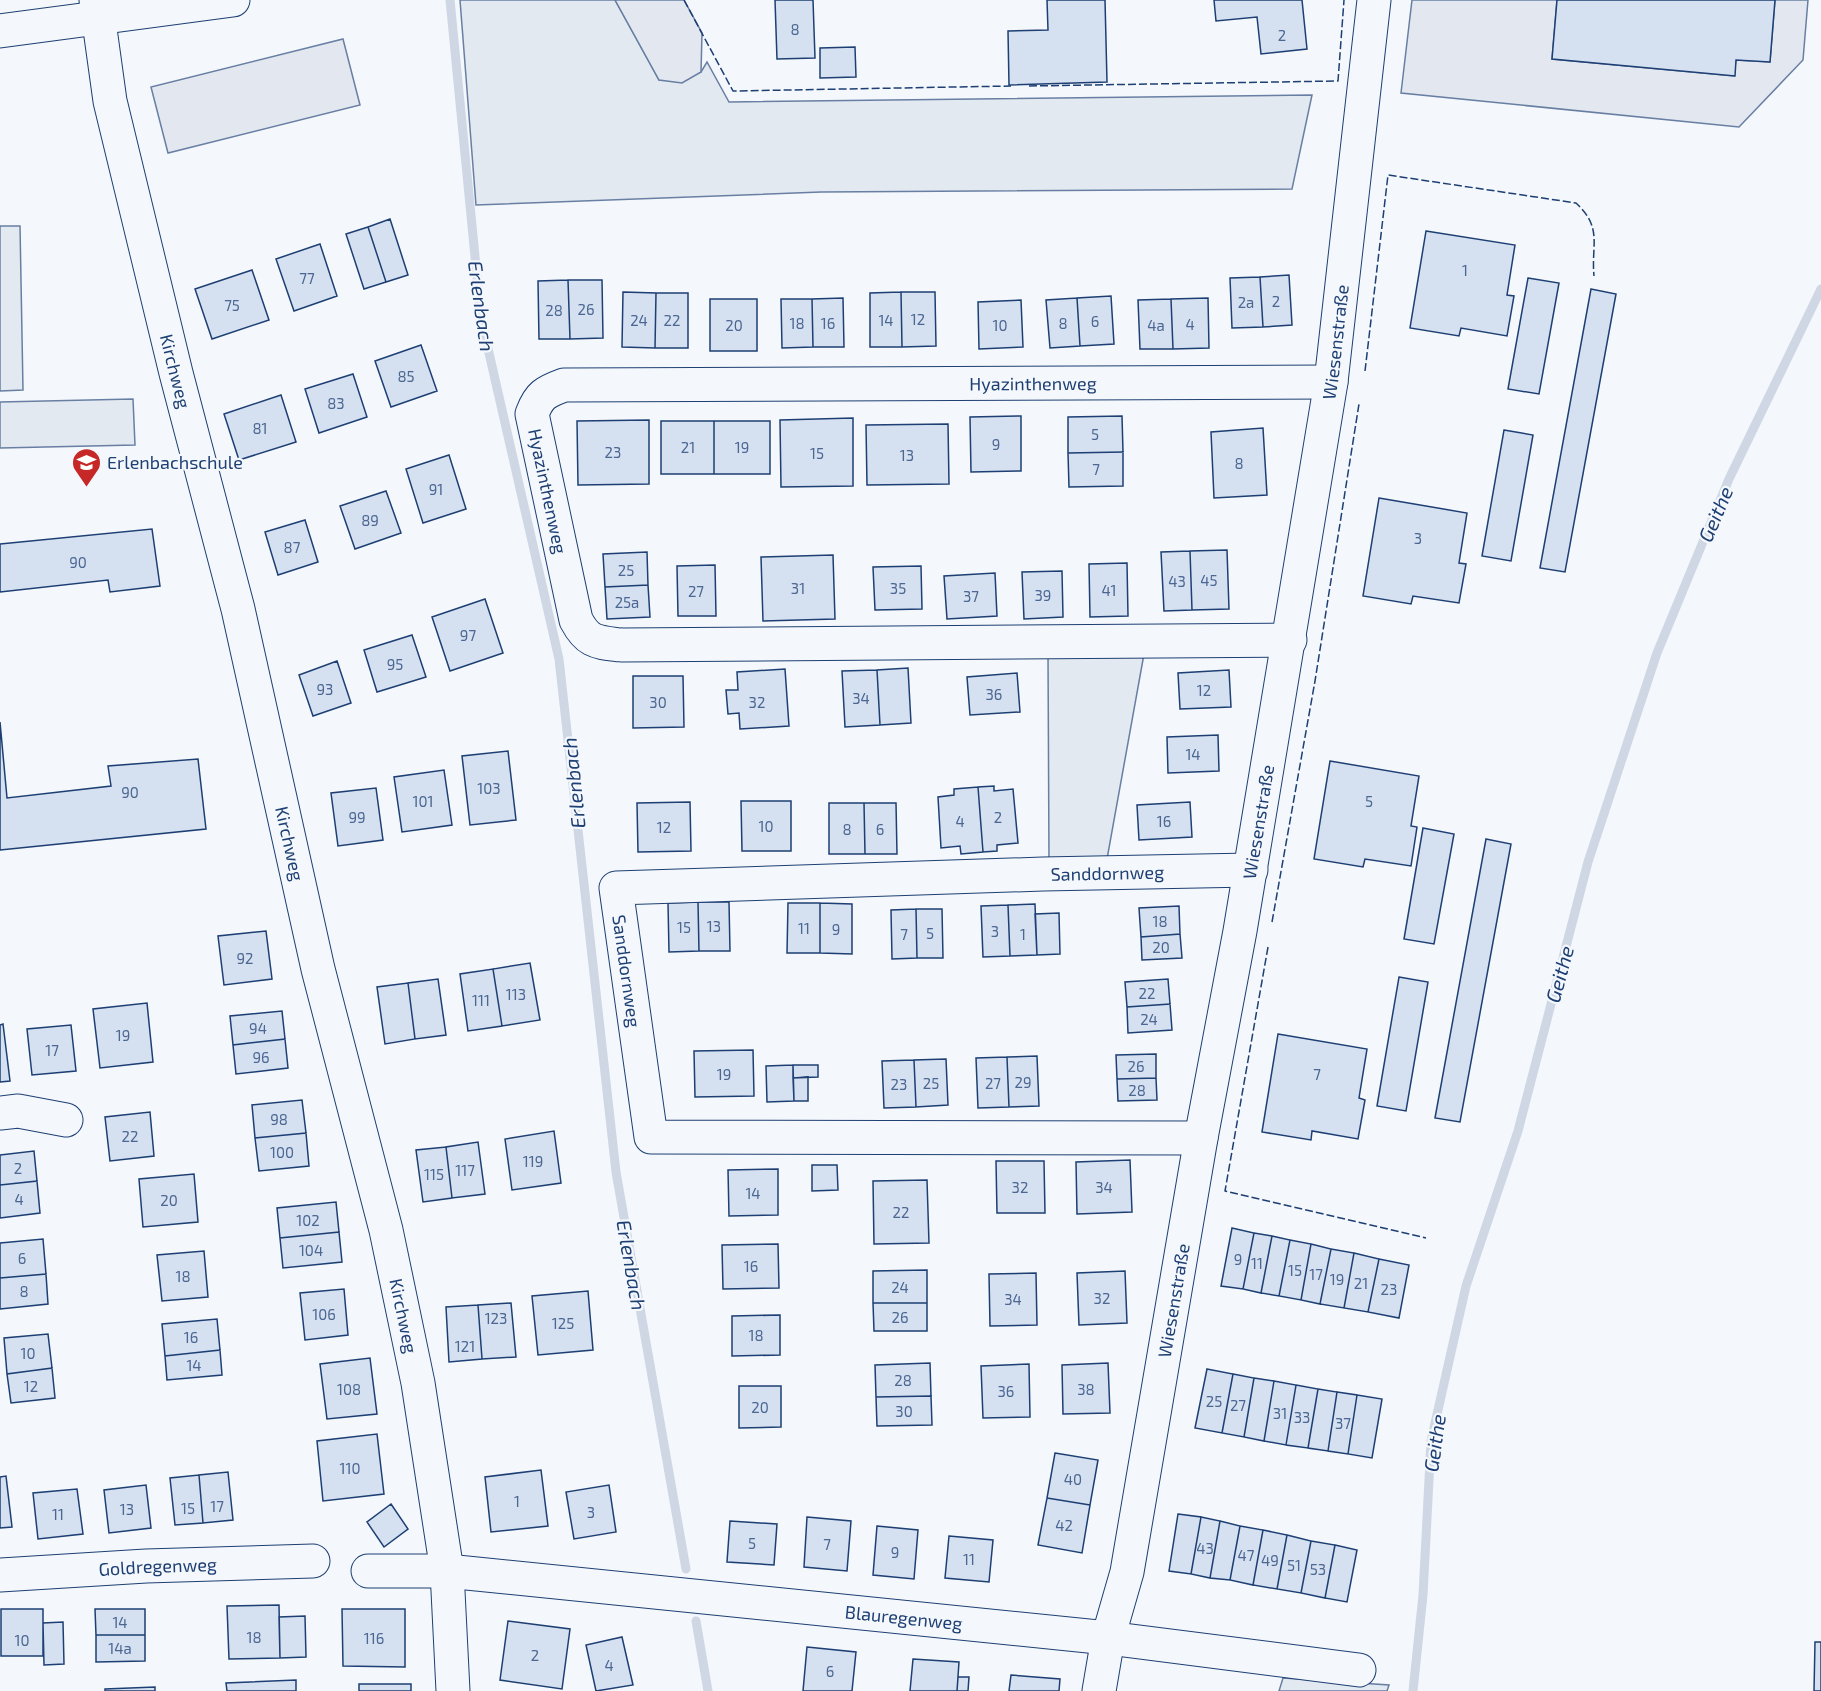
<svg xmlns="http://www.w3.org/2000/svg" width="1821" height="1691" font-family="'Exo 2',sans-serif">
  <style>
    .green { fill: #e3e9f0; stroke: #687fa3; stroke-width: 1.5 }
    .parking { fill: #e3e8f0; stroke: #687fa3; stroke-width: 1.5 }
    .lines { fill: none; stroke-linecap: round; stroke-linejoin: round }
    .stream { stroke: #cfd7e4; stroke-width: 9 }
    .building { fill: #d5e0f0; stroke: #1d3f73; stroke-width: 1.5 }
    .minor-casing { stroke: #1d3f73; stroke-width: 35 }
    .minor { stroke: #f4f7fb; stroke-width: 33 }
    .fence { stroke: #1d3f73; stroke-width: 1.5; stroke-dasharray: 8 3; stroke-linecap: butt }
    .labels { text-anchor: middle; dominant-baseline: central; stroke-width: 4.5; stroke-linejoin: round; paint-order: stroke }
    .number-label { font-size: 15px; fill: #4b6792 }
    .street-label { font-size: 18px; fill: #1d3f73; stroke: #f4f7fb }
    .poi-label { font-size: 18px; fill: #1d3f73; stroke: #f4f7fb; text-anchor: start }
    .water-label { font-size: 20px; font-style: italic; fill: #1d3f73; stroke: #f4f7fb }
  </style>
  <rect width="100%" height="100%" fill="#f4f7fb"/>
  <path class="green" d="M460 0H615L659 80 701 72 707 62 729 102 1312 95 1292 189 821 192 476 205Z
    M0 226H20L23 390 0 391Z
    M133 399 135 445 0 448V402Z
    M1144 654 1107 859 1049 860 1048 655Z
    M1283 1678 1389 1685 1387 1691H1279Z"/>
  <path class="parking" d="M615 0H684L702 33 701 72 682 83 659 80Z
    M1412 0H1557L1552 59 1734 76 1736 60 1770 62 1775 0H1808L1803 60 1739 127 1401 93Z
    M343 39 360 105 168 153 151 87Z"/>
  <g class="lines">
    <path class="stream" d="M450 0 481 318 559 659 616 1172 686 1569
      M696 1621 708 1691
      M1413 1691 1423 1595 1431 1441 1466 1286 1518 1131 1588 862 1657 653 1729 479 1821 289"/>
  </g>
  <path class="building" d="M775 0H813L815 58 777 59Z
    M1047 0H1105L1107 82 1009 85 1008 31 1048 30Z
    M1214 0H1302L1307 49 1261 54 1257 17 1216 21Z
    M1557 0H1775L1770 62 1736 60 1735 76 1552 59Z
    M855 47 856 77 820 78V48Z
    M390 219 408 275 386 282 368 227Z
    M368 227 386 282 364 289 346 234Z
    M1426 231 1515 245 1507 295 1514 296 1507 336 1461 328 1459 336 1410 328Z
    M320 244 337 296 294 311 276 259Z
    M252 270 269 320 212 339 195 289Z
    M1289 275 1292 325 1263 327 1260 277Z
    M1260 277 1263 327 1232 328 1230 278Z
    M1528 278 1559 283 1539 394 1508 389Z
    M568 280H602L603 338 570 339Z
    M568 280 570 339H539L538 281Z
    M1591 289 1616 294 1565 572 1540 568Z
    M623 292 656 293 655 348 622 347Z
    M901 292H935L936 346 902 347Z
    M901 292 902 347H870V293Z
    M656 293H688V348H655Z
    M1111 296 1114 344 1080 346 1077 298Z
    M843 298 844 347H813L812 299Z
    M1077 298 1080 346 1050 348 1046 300Z
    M1208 298 1209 348 1173 349 1171 299Z
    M710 299H757V351H710Z
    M781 299H812L813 347 782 348Z
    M1171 299 1173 349H1140L1138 300Z
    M1021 300 1023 347 979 349 978 302Z
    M421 345 437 391 391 407 375 361Z
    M353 374 367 417 319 433 305 389Z
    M281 395 296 442 239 460 224 414Z
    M1021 416V471L971 472 970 417Z
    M1122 416 1123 452 1068 453V417Z
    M853 418V486L781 487 780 420Z
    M649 420V484L578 485 577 421Z
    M661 421H714V474H661Z
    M714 421H770V474H714Z
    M948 424 949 484 867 485 866 425Z
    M1263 428 1267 495 1214 498 1211 432Z
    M1504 430 1533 435 1511 561 1482 556Z
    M1123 452V486L1069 487 1068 453Z
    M449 455 466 509 423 523 406 469Z
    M386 491 401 533 355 549 340 506Z
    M1379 498 1467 513 1459 563 1466 564 1459 603 1413 596 1411 604 1363 596Z
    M305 520 318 562 278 575 265 532Z
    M152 529 160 586 110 592 108 580 0 592V544Z
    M1227 550 1229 609 1192 610 1190 551Z
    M1190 551 1192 610 1164 611 1161 552Z
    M647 552 648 585 605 587 603 554Z
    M833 555 835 619 763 621 761 557Z
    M1127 563 1128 616 1090 617 1089 564Z
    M715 565 716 616H678L677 566Z
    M921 566 922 609 875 610 873 567Z
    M1062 571 1063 617 1024 619 1022 572Z
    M995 573 997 616 947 619 944 576Z
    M648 585 650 617 607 619 605 587Z
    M485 599 503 653 450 671 432 617Z
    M412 635 426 677 377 692 364 650Z
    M337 661 351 703 313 716 299 675Z
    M908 668 911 723 880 725 877 670Z
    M785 669 789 726 740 729 739 713 728 714 726 690H738L737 672Z
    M877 670 880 725 845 727 842 671Z
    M1229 670 1231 707 1180 709 1178 673Z
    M1017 673 1020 712 970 715 967 677Z
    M633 676H683L684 727 633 728Z
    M0 722 7 798 111 786 108 766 198 759 206 829 0 850Z
    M1218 735 1219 771 1168 773 1167 737Z
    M508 751 516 820 470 825 462 756Z
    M1330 761 1419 776 1411 826 1417 827 1411 866 1365 859 1363 867 1314 859Z
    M444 770 452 825 402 832 394 777Z
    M994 786V791L1013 789 1018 843 997 845V851L983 852 978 787Z
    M978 787 983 852 961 854 960 846 941 848 938 797 954 795V789Z
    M376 788 383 840 338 846 331 793Z
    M741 801H791V851H742Z
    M690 802 691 851 638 852 637 803Z
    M1190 802 1192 837 1139 840 1137 805Z
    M829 803H864L865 854H829Z
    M864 803H896L897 854H865Z
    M1423 828 1454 834 1434 944 1404 939Z
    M1486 839 1511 844 1460 1122 1435 1118Z
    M698 902 699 951 669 952 668 903Z
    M698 902H729L730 951H699Z
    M788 903H820V953H787Z
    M820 903 852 904V954L820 953Z
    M1035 904 1037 955 1010 956 1008 905Z
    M1008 905 1010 956 983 957 981 906Z
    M1179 906 1180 934 1141 937 1139 908Z
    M916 909 917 958 892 959 891 910Z
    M916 909H942L943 958H917Z
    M1059 913 1060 954 1037 955 1035 914Z
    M266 931 272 979 224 985 218 936Z
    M1180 934 1182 958 1142 960 1141 937Z
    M530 963 540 1020 502 1026 493 969Z
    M493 969 502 1026 468 1031 460 974Z
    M1399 977 1428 982 1406 1111 1377 1106Z
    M438 979 446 1035 415 1039 408 983Z
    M1168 979 1170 1004 1127 1007 1125 982Z
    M408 983 415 1039 385 1044 377 987Z
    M147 1003 153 1062 100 1068 93 1009Z
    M1170 1004 1172 1030 1128 1033 1127 1007Z
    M282 1011 285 1039 233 1045 230 1016Z
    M3 1024 10 1081 0 1082V1025Z
    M71 1025 76 1071 32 1075 27 1029Z
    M1278 1034 1367 1049 1359 1098 1365 1100 1358 1139 1312 1131 1311 1140 1262 1132Z
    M285 1039 288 1068 236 1074 233 1045Z
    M753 1050 754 1096 695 1097 694 1051Z
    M1156 1054V1078L1117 1079 1116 1055Z
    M1037 1056 1039 1106 1009 1107 1007 1057Z
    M1007 1057 1009 1107 978 1108 976 1058Z
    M946 1059 948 1105 916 1107 914 1060Z
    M914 1060 916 1107 884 1108 882 1061Z
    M793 1065H818V1077L793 1078Z
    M793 1065 794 1101 767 1102 766 1066Z
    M808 1077V1101H794L793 1078Z
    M1156 1078 1157 1100 1118 1101 1117 1079Z
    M302 1100 306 1133 255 1138 252 1105Z
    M150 1112 154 1156 110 1161 105 1117Z
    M554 1131 561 1183 512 1190 505 1139Z
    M306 1133 309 1166 259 1171 255 1138Z
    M478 1142 485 1194 452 1198 446 1147Z
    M446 1147 452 1198 423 1202 416 1150Z
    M34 1151 37 1181 0 1185V1155Z
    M1130 1160 1132 1212 1077 1214 1076 1162Z
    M996 1161H1044L1045 1213H997Z
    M812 1165H837L838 1190 812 1191Z
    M778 1169V1215L729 1216 728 1170Z
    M194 1174 198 1222 143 1227 139 1179Z
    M927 1180 929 1243 874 1244 873 1181Z
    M37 1181 40 1213 0 1218V1185Z
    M336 1202 339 1232 280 1238 277 1208Z
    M1232 1228 1254 1233 1243 1289 1221 1286Z
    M339 1232 342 1262 283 1268 280 1238Z
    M1254 1233 1272 1236 1261 1293 1243 1289Z
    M1272 1236 1290 1240 1279 1296 1261 1293Z
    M43 1239 46 1274 0 1278V1243Z
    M1290 1240 1311 1244 1301 1300 1279 1296Z
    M778 1244 779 1288 723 1289 722 1245Z
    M1311 1244 1331 1249 1320 1304 1301 1300Z
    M1331 1249 1354 1253 1344 1308 1320 1304Z
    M204 1251 208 1297 162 1301 157 1255Z
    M1354 1253 1379 1259 1368 1312 1344 1308Z
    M1379 1259 1409 1265 1399 1318 1368 1312Z
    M927 1270V1303H873V1271Z
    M1125 1271 1127 1323 1079 1325 1077 1273Z
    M1036 1273 1037 1325 990 1326 989 1274Z
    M46 1274 48 1304 0 1309V1278Z
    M344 1289 348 1335 305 1340 300 1293Z
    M588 1291 593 1350 538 1355 532 1296Z
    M511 1303 516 1357 482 1359 478 1305Z
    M873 1303H927V1331H874Z
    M478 1305 482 1359 449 1362 446 1307Z
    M780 1315V1355L732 1356V1316Z
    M217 1319 220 1350 165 1356 162 1324Z
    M48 1334 52 1368 7 1374 4 1338Z
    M220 1350 222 1375 167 1380 165 1356Z
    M370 1358 377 1414 327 1419 320 1364Z
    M930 1363 931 1396 876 1397 875 1365Z
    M1108 1363 1110 1413 1063 1414 1062 1365Z
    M1029 1364 1030 1417 983 1418 981 1366Z
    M52 1368 55 1398 11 1403 7 1374Z
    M1207 1369 1233 1374 1222 1433 1195 1428Z
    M1233 1374 1254 1378 1244 1437 1222 1433Z
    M1254 1378 1274 1381 1264 1441 1244 1437Z
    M1274 1381 1296 1385 1286 1445 1264 1441Z
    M1296 1385 1318 1389 1308 1448 1286 1445Z
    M739 1386H781V1427L739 1428Z
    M1318 1389 1337 1392 1328 1451 1308 1448Z
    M1337 1392 1357 1395 1348 1454 1328 1451Z
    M1357 1395 1382 1399 1372 1458 1348 1454Z
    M931 1396 932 1425 877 1426 876 1397Z
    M377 1434 384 1494 323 1501 317 1441Z
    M1055 1453 1098 1460 1090 1505 1047 1498Z
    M541 1470 548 1526 491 1532 485 1477Z
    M228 1472 233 1520 203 1523 199 1475Z
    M199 1475 203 1523 175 1525 170 1478Z
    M6 1476 12 1527 0 1528V1477Z
    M146 1485 151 1528 109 1533 104 1490Z
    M609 1485 616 1532 574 1539 566 1492Z
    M77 1489 83 1534 38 1539 33 1493Z
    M1047 1498 1090 1505 1082 1553 1038 1545Z
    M391 1504 408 1529 384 1547 367 1522Z
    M1178 1514 1201 1517 1191 1574 1169 1571Z
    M807 1517 851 1521 847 1571 804 1567Z
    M1201 1517 1220 1521 1210 1578 1191 1574Z
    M730 1521 777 1524 774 1565 727 1562Z
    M1220 1521 1240 1526 1230 1580 1210 1578Z
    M877 1526 918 1530 914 1579 873 1575Z
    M1240 1526 1263 1530 1253 1585 1230 1580Z
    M1263 1530 1287 1535 1277 1589 1253 1585Z
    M1287 1535 1311 1541 1301 1593 1277 1589Z
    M949 1536 993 1540 989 1582 945 1578Z
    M1311 1541 1335 1545 1325 1598 1301 1593Z
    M1335 1545 1357 1550 1347 1602 1325 1598Z
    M279 1605 280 1658 229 1659 227 1606Z
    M1 1609H43V1656H1Z
    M95 1609H145V1635H96Z
    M342 1609H405V1667L343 1666Z
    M305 1616 306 1657 280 1658 279 1617Z
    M508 1621 570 1629 562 1689 500 1680Z
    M63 1622 64 1664 44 1665 43 1623Z
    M96 1635H145V1661L96 1662Z
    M622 1637 633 1685 596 1691 586 1645Z
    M1815 1642H1821V1691H1814Z
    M807 1647 856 1652 852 1691H803Z
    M913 1659 959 1662 957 1691H910Z
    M1011 1675 1060 1679 1059 1691H1009Z
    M958 1677H969L968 1691H957Z
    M296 1680V1691H227L226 1683Z
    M359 1684H411V1691H359Z
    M155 1687V1691H105V1689Z"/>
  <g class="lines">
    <defs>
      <g id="minor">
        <path id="s1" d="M96 0 110 101 176 373 238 609 318 969 386 1230 418 1383 447 1571 453 1691"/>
        <path d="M0 31 233 0"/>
        <path id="s2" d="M1290 640 621 645C597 642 588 643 576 620L532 414C539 395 545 392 564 385L1331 382"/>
        <path d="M0 1113 18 1111 66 1120"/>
        <path id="s3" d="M1201 1138 651 1137 616 888 1043 874 1251 870"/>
        <path id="s4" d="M368 1571H447L1108 1638 1359 1670"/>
        <path id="s5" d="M0 1575 146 1566 313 1561"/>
        <path id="s6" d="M1099 1691 1108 1638 1127 1572 1201 1138 1240 931 1331 382 1374 0"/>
      </g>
    </defs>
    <use href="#minor" class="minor-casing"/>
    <use href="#minor" class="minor"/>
    <path class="fence" d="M684 0 733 91 1011 86
      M1029 86 1338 81 1344 0
      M1365 371 1388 175 1576 203C1603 228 1591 244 1594 276
      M1272 922 1315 681 1359 404
      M1268 947 1225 1191 1426 1238"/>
  </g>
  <defs>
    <symbol id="school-pin" viewBox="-11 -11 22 30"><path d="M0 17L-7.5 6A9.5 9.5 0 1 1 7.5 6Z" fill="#c62828" stroke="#f4f7fb"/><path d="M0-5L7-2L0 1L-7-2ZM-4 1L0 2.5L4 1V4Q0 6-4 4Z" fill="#fff"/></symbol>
  </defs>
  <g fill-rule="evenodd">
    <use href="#school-pin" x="70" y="446" width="33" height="45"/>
  </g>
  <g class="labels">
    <g class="number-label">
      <text x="795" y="29">8</text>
      <text x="1282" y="35">2</text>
      <text x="1465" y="270">1</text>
      <text x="307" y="278">77</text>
      <text x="1276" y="301">2</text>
      <text x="1246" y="302">2a</text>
      <text x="232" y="305">75</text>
      <text x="586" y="309">26</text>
      <text x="554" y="310">28</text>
      <text x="918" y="319">12</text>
      <text x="639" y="320">24</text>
      <text x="672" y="320">22</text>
      <text x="886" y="320">14</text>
      <text x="1095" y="321">6</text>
      <text x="797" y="323">18</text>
      <text x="828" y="323">16</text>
      <text x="1063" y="323">8</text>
      <text x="1190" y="324">4</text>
      <text x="734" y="325">20</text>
      <text x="1000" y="325">10</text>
      <text x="1156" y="325">4a</text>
      <text x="406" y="376">85</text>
      <text x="336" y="403">83</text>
      <text x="260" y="428">81</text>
      <text x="1095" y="434">5</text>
      <text x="996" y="444">9</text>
      <text x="688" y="447">21</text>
      <text x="742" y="447">19</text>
      <text x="613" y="452">23</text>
      <text x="817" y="453">15</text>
      <text x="907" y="455">13</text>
      <text x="1239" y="463">8</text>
      <text x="1096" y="469">7</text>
      <text x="436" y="489">91</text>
      <text x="370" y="520">89</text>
      <text x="1418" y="538">3</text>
      <text x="292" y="547">87</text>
      <text x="78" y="562">90</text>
      <text x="626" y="570">25</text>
      <text x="1209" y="580">45</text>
      <text x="1177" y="581">43</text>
      <text x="798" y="588">31</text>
      <text x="898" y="588">35</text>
      <text x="1109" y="590">41</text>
      <text x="696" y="591">27</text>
      <text x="1043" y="595">39</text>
      <text x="971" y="596">37</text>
      <text x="627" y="602">25a</text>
      <text x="468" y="635">97</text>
      <text x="395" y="664">95</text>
      <text x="325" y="689">93</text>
      <text x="1204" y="690">12</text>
      <text x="994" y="694">36</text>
      <text x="861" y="698">34</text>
      <text x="658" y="702">30</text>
      <text x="757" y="702">32</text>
      <text x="1193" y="754">14</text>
      <text x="489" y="788">103</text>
      <text x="130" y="792">90</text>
      <text x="423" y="801">101</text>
      <text x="1369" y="801">5</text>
      <text x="357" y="817">99</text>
      <text x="998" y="817">2</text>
      <text x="960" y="821">4</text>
      <text x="1164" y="821">16</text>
      <text x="766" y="826">10</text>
      <text x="664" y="827">12</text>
      <text x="847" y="829">8</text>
      <text x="880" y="829">6</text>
      <text x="1160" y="921">18</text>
      <text x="714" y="926">13</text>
      <text x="684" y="927">15</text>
      <text x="804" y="928">11</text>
      <text x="836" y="929">9</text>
      <text x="995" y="931">3</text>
      <text x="930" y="933">5</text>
      <text x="904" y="934">7</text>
      <text x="1023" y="934">1</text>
      <text x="1161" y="947">20</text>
      <text x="245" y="958">92</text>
      <text x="1147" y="993">22</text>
      <text x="516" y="994">113</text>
      <text x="481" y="1000">111</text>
      <text x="1149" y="1019">24</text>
      <text x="258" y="1028">94</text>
      <text x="123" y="1035">19</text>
      <text x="52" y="1050">17</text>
      <text x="261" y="1057">96</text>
      <text x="1136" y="1066">26</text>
      <text x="724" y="1074">19</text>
      <text x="1317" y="1074">7</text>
      <text x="1023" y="1082">29</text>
      <text x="931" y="1083">25</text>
      <text x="993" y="1083">27</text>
      <text x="899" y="1084">23</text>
      <text x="1137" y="1090">28</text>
      <text x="279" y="1119">98</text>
      <text x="130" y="1136">22</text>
      <text x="282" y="1152">100</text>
      <text x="533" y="1161">119</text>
      <text x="18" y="1168">2</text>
      <text x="465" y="1170">117</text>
      <text x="434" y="1174">115</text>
      <text x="1020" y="1187">32</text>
      <text x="1104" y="1187">34</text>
      <text x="753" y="1193">14</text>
      <text x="19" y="1199">4</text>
      <text x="169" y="1200">20</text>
      <text x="901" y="1212">22</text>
      <text x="308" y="1220">102</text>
      <text x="311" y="1250">104</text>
      <text x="22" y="1258">6</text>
      <text x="1238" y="1259">9</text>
      <text x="1257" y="1263">11</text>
      <text x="751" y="1266">16</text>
      <text x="1295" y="1270">15</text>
      <text x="1316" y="1274">17</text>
      <text x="183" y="1276">18</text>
      <text x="1337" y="1279">19</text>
      <text x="1361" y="1283">21</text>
      <text x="900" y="1287">24</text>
      <text x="1389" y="1289">23</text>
      <text x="24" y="1291">8</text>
      <text x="1102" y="1298">32</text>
      <text x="1013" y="1299">34</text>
      <text x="324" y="1314">106</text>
      <text x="900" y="1317">26</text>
      <text x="496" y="1318">123</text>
      <text x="563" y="1323">125</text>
      <text x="756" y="1335">18</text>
      <text x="191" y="1337">16</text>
      <text x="465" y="1346">121</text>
      <text x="28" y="1353">10</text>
      <text x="194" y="1365">14</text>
      <text x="903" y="1380">28</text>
      <text x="31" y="1386">12</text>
      <text x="349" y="1389">108</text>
      <text x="1086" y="1389">38</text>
      <text x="1006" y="1391">36</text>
      <text x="1214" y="1401">25</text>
      <text x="1238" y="1405">27</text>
      <text x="760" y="1407">20</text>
      <text x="904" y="1411">30</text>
      <text x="1280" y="1413">31</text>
      <text x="1302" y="1417">33</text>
      <text x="1343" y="1423">37</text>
      <text x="350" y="1468">110</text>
      <text x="1073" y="1479">40</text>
      <text x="517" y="1501">1</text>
      <text x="217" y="1506">17</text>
      <text x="188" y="1508">15</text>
      <text x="127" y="1509">13</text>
      <text x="591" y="1512">3</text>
      <text x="58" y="1514">11</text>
      <text x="1064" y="1525">42</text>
      <text x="752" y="1543">5</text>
      <text x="827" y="1544">7</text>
      <text x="1205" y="1548">43</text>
      <text x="895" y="1552">9</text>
      <text x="1246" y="1555">47</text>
      <text x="969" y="1559">11</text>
      <text x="1270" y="1560">49</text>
      <text x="1294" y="1565">51</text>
      <text x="1318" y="1569">53</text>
      <text x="120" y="1622">14</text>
      <text x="254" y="1637">18</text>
      <text x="374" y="1638">116</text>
      <text x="22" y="1640">10</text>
      <text x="120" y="1648">14a</text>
      <text x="535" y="1655">2</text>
      <text x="609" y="1665">4</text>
      <text x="830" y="1671">6</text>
    </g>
    <g class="street-label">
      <text stroke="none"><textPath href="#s6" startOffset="1370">Wiesenstraße</textPath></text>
      <text stroke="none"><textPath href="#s1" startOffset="380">Kirchweg</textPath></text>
      <text stroke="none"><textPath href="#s2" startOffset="1449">Hyazinthenweg</textPath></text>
      <text transform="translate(548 491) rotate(78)">Hyazinthenweg</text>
      <text stroke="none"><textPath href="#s6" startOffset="884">Wiesenstraße</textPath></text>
      <text stroke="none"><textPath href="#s1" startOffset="866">Kirchweg</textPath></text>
      <text stroke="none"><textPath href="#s3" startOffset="1293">Sanddornweg</textPath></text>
      <text transform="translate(627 971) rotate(82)">Sanddornweg</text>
      <text stroke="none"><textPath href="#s6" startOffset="398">Wiesenstraße</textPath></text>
      <text stroke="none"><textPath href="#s1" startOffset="1352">Kirchweg</textPath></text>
      <text stroke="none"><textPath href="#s5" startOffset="158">Goldregenweg</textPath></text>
      <text stroke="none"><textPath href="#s4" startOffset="538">Blauregenweg</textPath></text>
    </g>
    <g class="poi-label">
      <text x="107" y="462">Erlenbachschule</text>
    </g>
    <g class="water-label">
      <text transform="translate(482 306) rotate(82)">Erlenbach</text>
      <text transform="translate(1715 514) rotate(-67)">Geithe</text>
      <text transform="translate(573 783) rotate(-96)">Erlenbach</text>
      <text transform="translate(1559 974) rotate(-75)">Geithe</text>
      <text transform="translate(632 1265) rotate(80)">Erlenbach</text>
      <text transform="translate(1434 1443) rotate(-82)">Geithe</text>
    </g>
  </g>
</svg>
